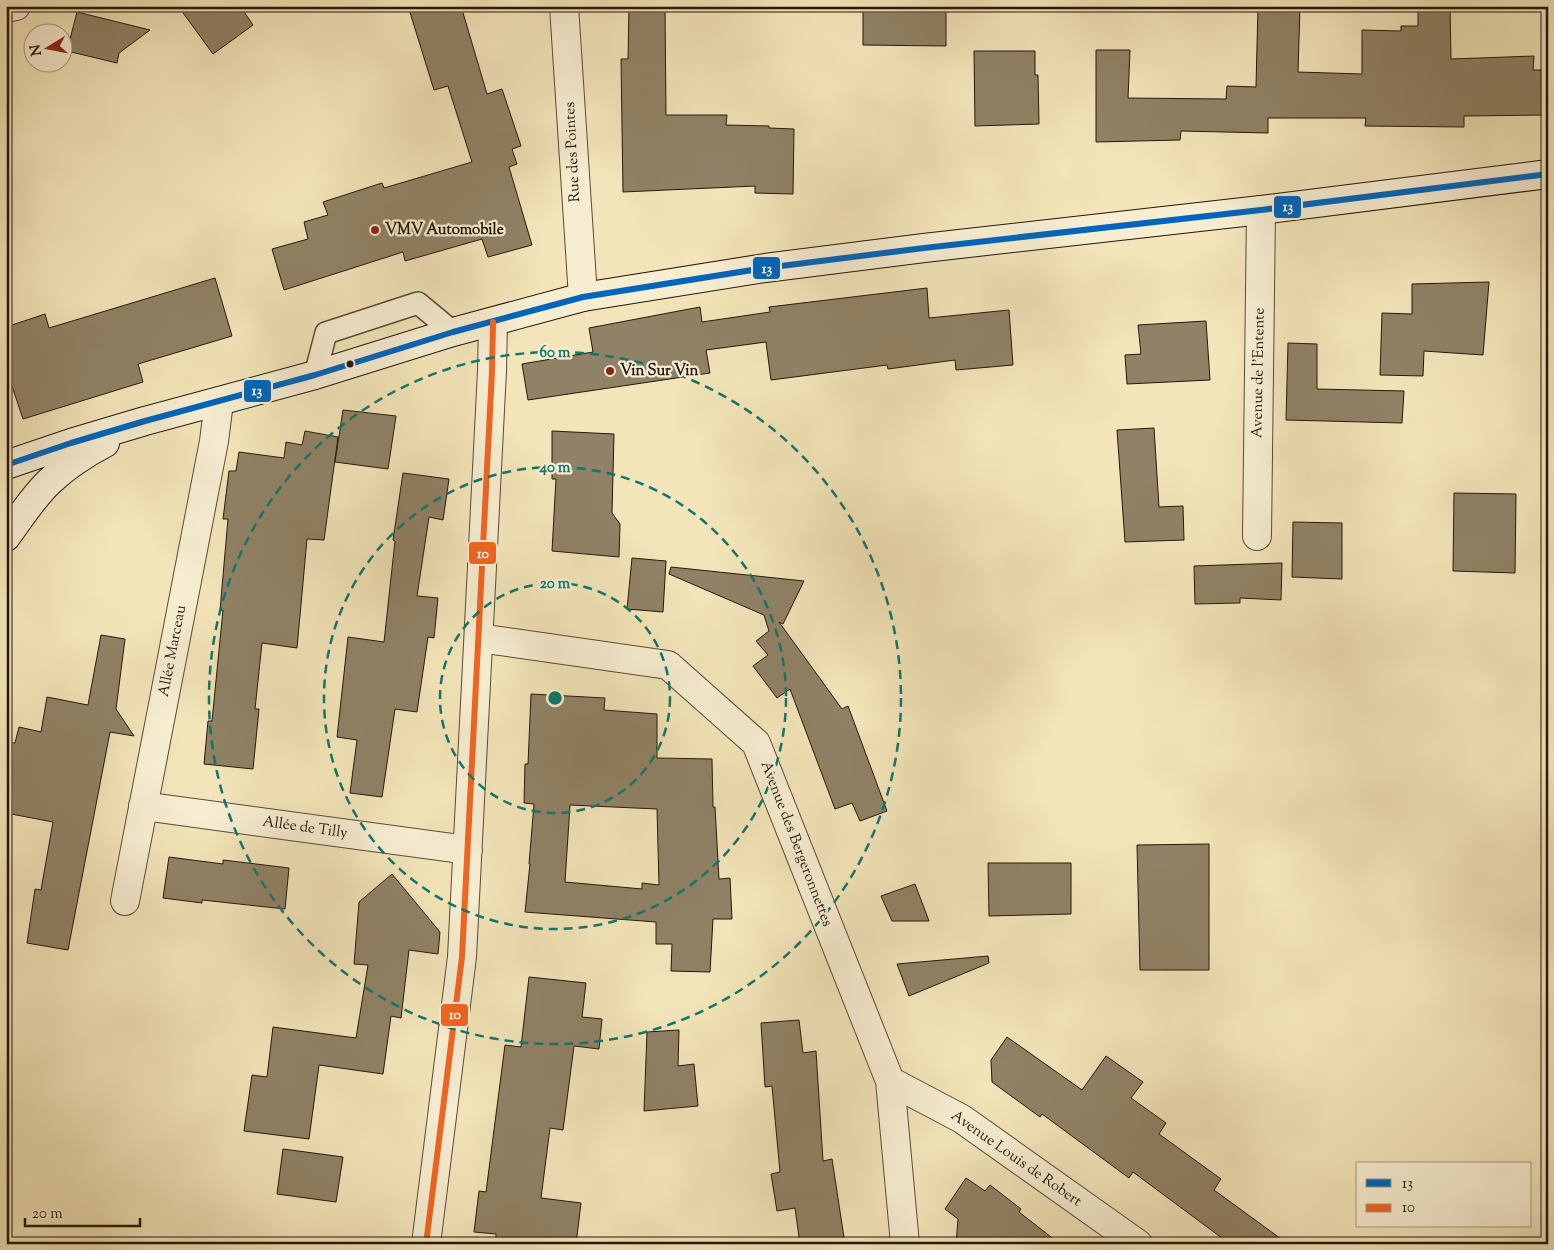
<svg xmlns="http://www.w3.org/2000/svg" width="1554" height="1250" font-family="'Sorts Mill Goudy',serif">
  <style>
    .building { fill: #908266; stroke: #24170c; fill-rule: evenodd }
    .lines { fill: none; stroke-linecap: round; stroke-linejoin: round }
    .lane-casing { stroke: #584a37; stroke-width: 24 }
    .street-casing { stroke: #584a37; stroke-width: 30 }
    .secondary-casing { stroke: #24170c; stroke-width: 30 }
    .lane { stroke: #f7eed2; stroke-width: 21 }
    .street { stroke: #f7eed2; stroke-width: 28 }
    .secondary { stroke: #f7eed2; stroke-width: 28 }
    .bus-1-casing { stroke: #f7eed2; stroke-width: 10 }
    .bus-2-casing { stroke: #f7eed2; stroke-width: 10 }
    .bus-1 { stroke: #0065bd; stroke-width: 6 }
    .bus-2 { stroke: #f26522; stroke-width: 6 }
    .ring { fill: none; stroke: #0f766e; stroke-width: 2.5; stroke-dasharray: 9 6 }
    .poi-dot { fill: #8f2418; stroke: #f7eed2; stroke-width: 2 }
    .bus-dot { fill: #24170c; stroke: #f7eed2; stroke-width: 2 }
    .labels { text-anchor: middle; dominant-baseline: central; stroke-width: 4.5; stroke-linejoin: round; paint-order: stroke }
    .street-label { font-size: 15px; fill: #24170c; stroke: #f7eed2 }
    .poi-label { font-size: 15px; font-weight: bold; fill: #24170c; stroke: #f7eed2; text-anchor: start }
    .centre { fill: #0f766e; stroke: #f7eed2; stroke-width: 2.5 }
    .ring-label { font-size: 15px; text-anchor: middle; font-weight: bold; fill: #0f766e; stroke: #f7eed2; stroke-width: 4.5; stroke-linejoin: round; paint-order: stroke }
    .line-badge { stroke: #f7eed2; stroke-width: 2 }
    .badge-label { font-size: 14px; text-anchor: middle; font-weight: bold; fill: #fff }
  </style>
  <rect width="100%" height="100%" fill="#f3e5b9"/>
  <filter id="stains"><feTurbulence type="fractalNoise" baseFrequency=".004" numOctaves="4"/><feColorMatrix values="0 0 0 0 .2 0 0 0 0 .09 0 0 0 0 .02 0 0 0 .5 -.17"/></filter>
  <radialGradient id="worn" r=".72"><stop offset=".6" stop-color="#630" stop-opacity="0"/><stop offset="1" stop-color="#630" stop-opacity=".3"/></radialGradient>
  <path class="building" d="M178 6H240L253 25 213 54Z
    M408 6H461L487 94 502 89 521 146 512 149 517 164 509 167 532 245 488 257 482 239 405 261 403 252 284 290 272 249 308 239 304 222 328 215 323 202 382 183 384 188 472 162 448 86 434 90Z
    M629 6H665L666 115H727L726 125 769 126V128L794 129 793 194 755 193V186L623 192 621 59H628Z
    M863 6H946V46L863 45Z
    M1258 6H1300L1298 72 1362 74V30L1401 31V26H1418V6H1450L1451 59 1534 56 1533 70H1548V115L1464 116V127L1365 126 1366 118H1268V133L1181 131 1180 140 1096 142V50H1130L1128 98 1226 99 1227 86 1256 87Z
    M77 12 150 30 119 53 117 63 67 51Z
    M974 51H1035V75H1038L1039 124 975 126Z
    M215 278 232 336 138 364 143 382 23 419 6 368V327L45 314 49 328Z
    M1489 282 1483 355 1424 351 1423 376 1380 375 1382 313 1412 314V284Z
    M927 288 929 318 1009 310 1013 365 956 370 955 360 888 369 887 365 771 380 766 342 706 350 710 373 528 400 522 364 593 352 589 328 700 307 702 322 770 312 769 307Z
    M1206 321 1210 380 1127 384 1125 355 1141 354 1138 325Z
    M1288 343 1317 344V389L1404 391 1402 423 1286 420Z
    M343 410 396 416 388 469 335 462Z
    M1154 428 1159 507 1183 506 1184 540 1125 542 1117 430Z
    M305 431 338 437 324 540 307 539 297 648 262 643 255 709H259L253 769 204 764 208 721H212L223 610H220L228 519H223L229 471H236L239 452 284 458 286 442 302 445Z
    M552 431 614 434 612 513 620 524 619 557 552 551 556 479H552Z
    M403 473 449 479 443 520 429 517 417 596 438 598 434 638 428 637 417 712 395 709 382 797 350 793 357 740 337 737 348 637 384 642 395 541 393 540Z
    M1454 493 1516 494 1515 573 1453 571Z
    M1293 522 1342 523V579L1292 577Z
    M632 558 666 561 663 612 627 609Z
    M1282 563 1281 600 1240 598V603L1195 604 1194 566Z
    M671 567 804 581 783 624 779 622 842 709 848 706 887 811 860 821 852 803 835 809 790 689 777 698 753 666 768 655 756 641 769 631 764 615 669 574Z
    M101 635 125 639 116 709 134 736 110 732 68 950 27 943 35 889 41 890 53 822 6 813V742L15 743 19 727 41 732 47 697 88 705Z
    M531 694 605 698 604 710 657 714V758L712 759 713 807H715L719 879 730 878 732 919H713L710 972 671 971 672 944H656V922L525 912 530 864H529L534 804 524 803 525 764H528ZM570 805 657 809 659 885 642 883V889L565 882Z
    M1209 844V970H1140L1137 845Z
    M169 857 223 864V860L289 868 285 909 202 900V903L163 898Z
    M988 863H1071V914L989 916Z
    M392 874 440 932 438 954 409 950 401 1018 391 1016 383 1074 319 1065 309 1139 244 1131 252 1075 267 1077 273 1027 356 1038 368 965 354 964 359 902Z
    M915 884 929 921H892L881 896Z
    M988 956 989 963 909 996 897 964Z
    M529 977 586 983 582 1017 602 1019 599 1049 574 1046 563 1130 550 1128 541 1198 581 1203 576 1244H496V1234L474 1232 479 1191 486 1192 505 1045 521 1047Z
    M799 1020 803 1053 816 1051 823 1161 832 1159 845 1244H800L795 1208 777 1211 771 1174 780 1172 772 1086 765 1087 761 1023Z
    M679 1030 678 1066 694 1064 698 1106 644 1111 647 1032Z
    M1007 1037 1082 1090 1106 1056 1143 1082 1131 1098 1166 1123 1159 1134 1221 1179 1214 1190 1288 1244H1230L1133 1172 1129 1178 1042 1114 1040 1117 992 1082 991 1060Z
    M283 1149 343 1157 336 1202 277 1194Z
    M966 1178 985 1191 990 1185 1021 1209 1019 1212 1060 1244H956L958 1219 945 1209Z"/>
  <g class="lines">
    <defs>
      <path id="lane" d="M315 375 326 333 418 303 453 332"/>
      <path id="street" d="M564 6 583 297
        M6 8 16 6
        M1257 536 1261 210
        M479 638 668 665 756 743 890 1081 905 1244
        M143 806 468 850
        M125 901 214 441 219 402
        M890 1081 962 1119 1138 1244
        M426 1244 462 957 492 371 493 322"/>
      <path id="secondary" d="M6 465 71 443 145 421 315 375 453 332 583 297 765 268 924 248 1261 210 1548 174
        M6 537C20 518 33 497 50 481 66 466 86 453 105 443"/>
    </defs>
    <use href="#lane" class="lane-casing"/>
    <use href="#street" class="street-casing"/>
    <use href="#secondary" class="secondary-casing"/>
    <use href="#lane" class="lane"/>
    <use href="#street" class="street"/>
    <use href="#secondary" class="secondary"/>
    <defs>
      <path id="bus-1" d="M6 465 71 443 145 421 315 375 453 332 583 297 765 268 924 248 1261 210 1548 174"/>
      <path id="bus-2" d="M426 1244 462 957 492 371 493 322"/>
    </defs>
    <use href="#bus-1" class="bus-1-casing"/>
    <use href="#bus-2" class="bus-2-casing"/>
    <use href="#bus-1" class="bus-1"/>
    <use href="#bus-2" class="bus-2"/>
  </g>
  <g class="ring">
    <circle cx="555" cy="698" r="115"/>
    <circle cx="555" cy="698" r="231"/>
    <circle cx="555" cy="698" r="346"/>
  </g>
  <g class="poi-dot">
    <circle cx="375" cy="230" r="5"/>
    <circle cx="610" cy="371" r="5"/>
  </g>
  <circle class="bus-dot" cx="350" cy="364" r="4.5"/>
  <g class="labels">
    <g class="street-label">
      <text transform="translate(573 152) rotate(-93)">Rue des Pointes</text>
      <text transform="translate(1259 373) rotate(-89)">Avenue de l'Entente</text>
      <text transform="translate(173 651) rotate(-79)">Allée Marceau</text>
      <text transform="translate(305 828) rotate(8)">Allée de Tilly</text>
      <text transform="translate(796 844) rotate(69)">Avenue des Bergeronnettes</text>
      <text transform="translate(1016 1159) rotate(35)">Avenue Louis de Robert</text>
    </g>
    <g class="poi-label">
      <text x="385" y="230">VMV Automobile</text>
      <text x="620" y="371">Vin Sur Vin</text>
    </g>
  </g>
  <circle cx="555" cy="698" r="8" class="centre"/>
  <g class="ring-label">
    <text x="555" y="357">60 m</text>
    <text x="555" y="472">40 m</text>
    <text x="555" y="588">20 m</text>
  </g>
  <g class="line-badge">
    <rect x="1273" y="195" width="29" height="24" rx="5" fill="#0065bd"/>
    <rect x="752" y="256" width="29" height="24" rx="5" fill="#0065bd"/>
    <rect x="243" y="379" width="29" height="24" rx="5" fill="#0065bd"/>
    <rect x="468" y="541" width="29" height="24" rx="5" fill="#f26522"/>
    <rect x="440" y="1003" width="29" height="24" rx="5" fill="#f26522"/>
  </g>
  <g class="badge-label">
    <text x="1288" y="211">13</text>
    <text x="767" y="273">13</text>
    <text x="257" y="395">13</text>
    <text x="483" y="558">10</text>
    <text x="455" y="1019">10</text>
  </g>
  <rect width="1554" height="1250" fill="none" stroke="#f3e5b9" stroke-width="25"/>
  <rect x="8" y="8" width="1539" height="1235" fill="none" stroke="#24170c" stroke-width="2.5"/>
  <rect x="12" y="12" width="1529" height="1225" fill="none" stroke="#24170c"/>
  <rect x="1356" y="1162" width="175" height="65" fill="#f7eed2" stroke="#a39883"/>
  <rect x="1366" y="1179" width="25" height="8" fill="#0065bd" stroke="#a39883"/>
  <text x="1402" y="1188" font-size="15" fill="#24170c">13</text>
  <rect x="1366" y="1204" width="25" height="8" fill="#f26522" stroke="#a39883"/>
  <text x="1402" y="1212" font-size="15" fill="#24170c">10</text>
  <g transform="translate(48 48) rotate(260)"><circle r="24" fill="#f7eed2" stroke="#a39883"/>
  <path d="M0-4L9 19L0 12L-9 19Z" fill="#8f2418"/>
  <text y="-8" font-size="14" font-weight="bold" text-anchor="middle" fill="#24170c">N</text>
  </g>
  <path d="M25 1218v8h115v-8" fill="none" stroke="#24170c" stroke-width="2.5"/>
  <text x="32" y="1218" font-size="15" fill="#24170c" stroke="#f7eed2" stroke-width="4" paint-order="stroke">20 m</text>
  <rect width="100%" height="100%" filter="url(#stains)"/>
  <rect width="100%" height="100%" fill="url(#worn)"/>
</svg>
